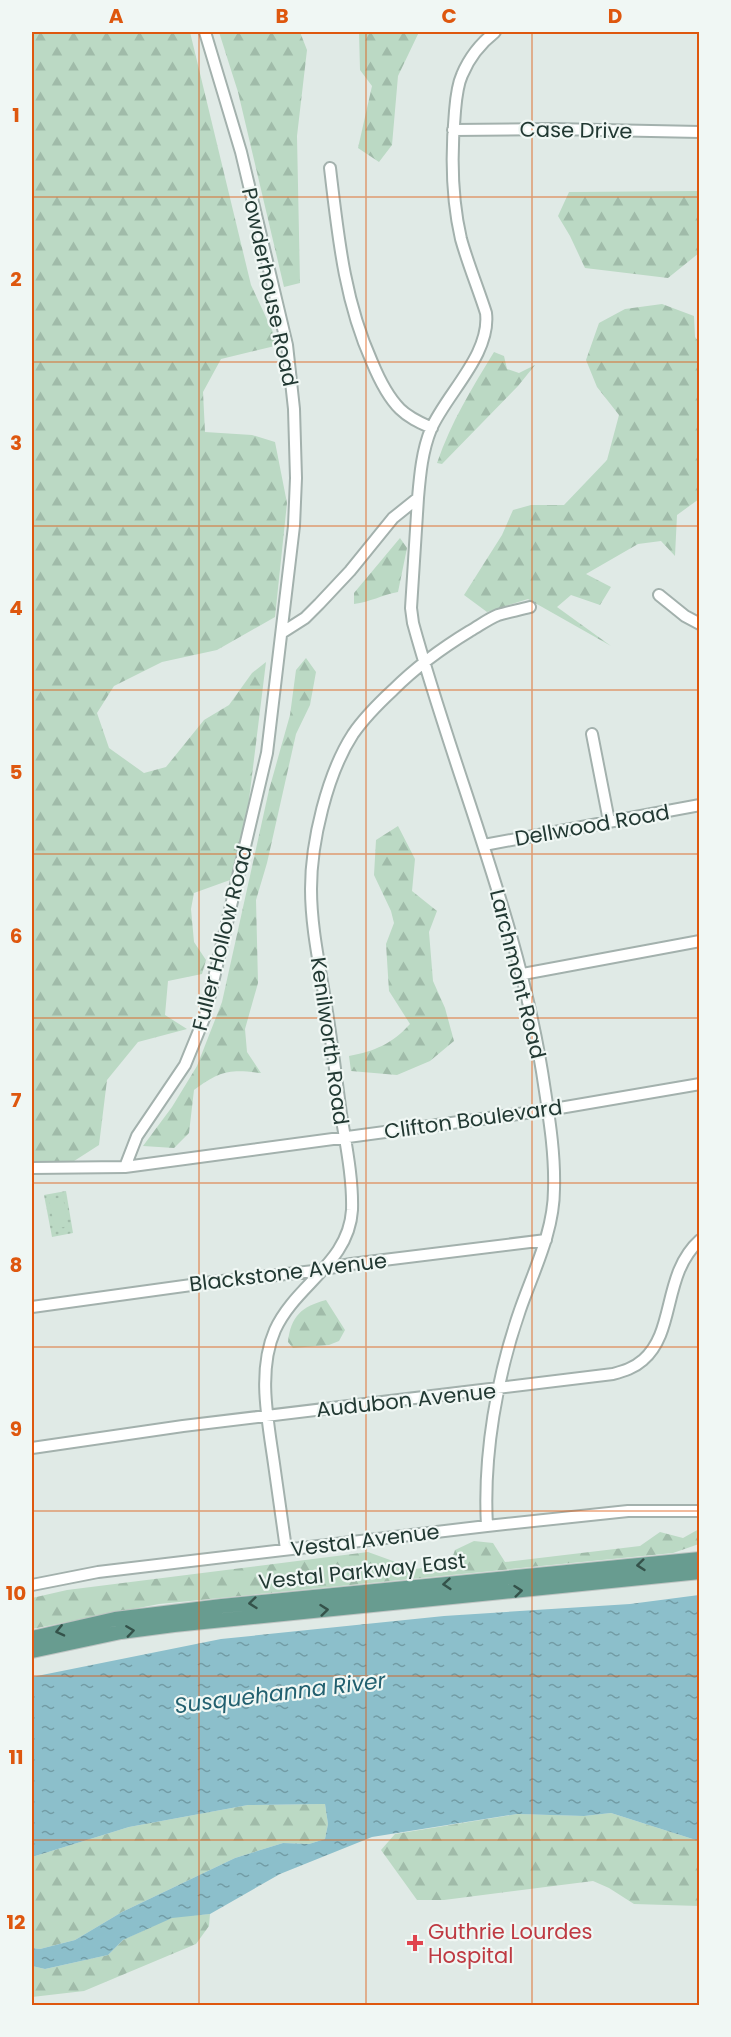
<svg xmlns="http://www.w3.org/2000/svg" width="731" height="2037" font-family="Poppins,sans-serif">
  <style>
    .forest { fill: url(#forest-firs) }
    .park { fill: url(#park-dots) }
    .garden { fill: #bbd9c4 }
    .water { fill: url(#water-ripples) }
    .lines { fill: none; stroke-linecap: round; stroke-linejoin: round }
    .minor-casing { stroke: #a3b1ad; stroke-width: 14 }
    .major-casing { stroke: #bdc4c2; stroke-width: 16 }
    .minor { stroke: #fff; stroke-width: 10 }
    .major { stroke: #689c90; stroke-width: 14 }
    .oneway { stroke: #34524a }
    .grid { fill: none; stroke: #de570e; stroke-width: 1.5; stroke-opacity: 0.55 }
    .health-dot { fill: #e0444e; stroke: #f0f7f4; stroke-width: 2 }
    .labels { text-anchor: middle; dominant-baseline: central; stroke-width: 4.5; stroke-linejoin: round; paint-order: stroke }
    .street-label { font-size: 21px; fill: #223933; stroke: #f0f7f4 }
    .health-label { font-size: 21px; fill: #be3a42; stroke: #f0f7f4; text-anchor: start }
    .water-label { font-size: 22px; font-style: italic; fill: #22606f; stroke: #f0f7f4 }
    .neatline { fill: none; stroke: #de570e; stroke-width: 2 }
    .grid-label { font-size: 20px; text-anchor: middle; font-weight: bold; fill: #de570e }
  </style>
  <defs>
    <pattern id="forest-firs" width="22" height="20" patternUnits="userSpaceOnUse" patternTransform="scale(1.5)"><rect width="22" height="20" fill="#bbd9c4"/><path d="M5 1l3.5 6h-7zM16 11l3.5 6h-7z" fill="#a0bba9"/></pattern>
    <pattern id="park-dots" width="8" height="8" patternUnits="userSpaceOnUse" patternTransform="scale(1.5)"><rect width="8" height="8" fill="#bbd9c4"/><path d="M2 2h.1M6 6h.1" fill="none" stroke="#a0bba9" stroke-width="1.8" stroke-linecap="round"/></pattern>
    <pattern id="water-ripples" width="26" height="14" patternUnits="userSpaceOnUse" patternTransform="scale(1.5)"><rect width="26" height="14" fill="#8cbfcb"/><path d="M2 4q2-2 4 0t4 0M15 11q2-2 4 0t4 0" fill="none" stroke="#729ca5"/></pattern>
  </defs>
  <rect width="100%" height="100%" fill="#e0eae6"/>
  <path class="forest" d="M32 32H190L251 285 279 345 221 359 203 392 205 432 252 435 275 442 287 503 275 617 217 650 162 662 114 686 97 713 109 748 144 773 166 767 204 720 229 705 252 673 266 662 246 824 230 880 194 893 191 909 194 942 206 960 202 974 168 981 165 1015 187 1029 138 1042 107 1080 99 1145 71 1163H32Z
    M219 32H300L307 50 297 136 300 283 284 287 238 92Z
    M359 32H419L398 76 392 145 379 162 358 148 372 86 360 70Z
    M699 191V253L668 278 585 268 570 236 558 216 569 192Z
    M662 304 694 316 695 337 699 342V499L677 515 675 556 661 541 638 544 586 574 611 587 600 605 571 595 557 607 611 646 528 599 487 612 464 595 502 535 513 510 531 505H564L607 460 619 415 597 387 586 360 599 323 625 309Z
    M494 352 504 356 507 369 519 373 535 365 518 386 442 464 437 463C451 422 472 388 494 352Z
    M400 538 407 548 398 592C382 595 370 602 354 604V593Z
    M306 658 316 672 310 705 296 734 267 863 256 900 258 983 245 1029 247 1052 261 1073C229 1069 220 1071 194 1090L189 1133 174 1148 143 1146 172 1107 197 1066 222 1002 269 790 290 715 296 670Z
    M398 826 415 859 412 891 437 911 429 932 433 981 445 1008 454 1041 430 1061 397 1075 351 1071 349 1056C375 1051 392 1044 410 1024L389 991 386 944 394 923 391 911 374 875 376 840Z
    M326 1300 345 1330 339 1341 329 1345 293 1348 288 1342C291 1316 301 1307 326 1300Z
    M699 1529V1544L673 1553 159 1604 32 1629V1598L67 1590 368 1552 415 1569 450 1564 455 1550 474 1541 493 1543 505 1562 640 1546 660 1532 683 1538Z
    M325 1804 328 1824 325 1839 309 1844 283 1843 235 1858 122 1912 75 1940 40 1949 32 1948V1857L129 1827 248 1805Z
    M611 1813 699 1841V1906L634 1904 609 1888 593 1881 444 1900H417L381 1850 395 1834 517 1814 584 1816Z
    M210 1914 209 1926 196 1944 84 1991 32 1997V1966L45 1969 108 1955 123 1940 172 1917Z"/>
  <path class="park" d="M66 1191 73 1233 52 1237 44 1195Z"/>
  <path class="garden" d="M63 1197 68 1226 55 1229 49 1200Z"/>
  <path class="water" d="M699 1595V1841L611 1813 584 1816 517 1814 372 1837 280 1874 210 1914 172 1918 123 1940 108 1955 45 1969 32 1966V1948L40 1949 75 1940 122 1912 235 1858 283 1843 309 1844 325 1839 328 1824 325 1804 248 1805 129 1827 32 1857V1677L221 1639 444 1616 630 1604Z"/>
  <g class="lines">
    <defs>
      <path id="minor" d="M453 130 553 129 700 132
        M330 168C338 235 344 300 372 362 379 379 387 396 400 409 409 418 421 423 432 428
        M418 498 411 608 413 623C456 780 522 929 545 1091 550 1123 555 1156 554 1189 554 1231 534 1270 520 1310 497 1376 483 1455 487 1526
        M659 595 685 616 700 624
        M283 632 305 618 319 604 350 571 393 518 418 498C420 475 422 451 431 429 447 393 491 354 486 313 478 288 468 264 461 239 451 196 451 154 455 111 456 99 457 86 462 75 469 58 481 43 495 32
        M592 734 609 821
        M484 845 700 805
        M523 974 700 941
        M125 1167 137 1136 185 1065 205 1016 267 753 294 526 296 478 294 409 287 345 241 152 205 32
        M32 1168 125 1167 548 1110 700 1084
        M32 1307 213 1282 314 1271 351 1264 546 1240
        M32 1448 183 1426 613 1374C624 1371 634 1368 643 1360 676 1332 662 1274 700 1240
        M286 1549C282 1521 278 1492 274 1464 268 1421 257 1371 275 1330 295 1285 349 1263 352 1210 353 1179 346 1145 341 1114 336 1078 332 1042 326 1006 320 967 311 928 311 889 311 842 327 774 353 734 364 718 379 703 393 690 416 667 442 648 470 631 479 626 488 619 498 615 508 612 519 610 530 607
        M32 1585 98 1572 487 1526 628 1511H700"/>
      <path id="major" d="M32 1638 115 1619 222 1606 700 1559
        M32 1651 121 1632 174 1625 700 1572"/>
    </defs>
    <use href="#minor" class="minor-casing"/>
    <use href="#major" class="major-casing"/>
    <use href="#minor" class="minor"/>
    <use href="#major" class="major"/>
  </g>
  <defs><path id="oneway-chevron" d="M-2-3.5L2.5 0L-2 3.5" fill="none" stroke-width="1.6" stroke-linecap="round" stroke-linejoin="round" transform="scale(1.5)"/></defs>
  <g class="oneway">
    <use href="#oneway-chevron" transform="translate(641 1565) rotate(174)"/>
    <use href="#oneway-chevron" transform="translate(447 1584) rotate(175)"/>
    <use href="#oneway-chevron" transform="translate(518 1591) rotate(-6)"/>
    <use href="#oneway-chevron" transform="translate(253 1603) rotate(174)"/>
    <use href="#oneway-chevron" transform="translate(324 1610) rotate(-6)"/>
    <use href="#oneway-chevron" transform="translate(60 1631) rotate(167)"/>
    <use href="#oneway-chevron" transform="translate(130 1631) rotate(-8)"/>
  </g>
  <path class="grid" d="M199 32V2006M366 32V2006M532 32V2006M32 197H700M32 362H700M32 526H700M32 690H700M32 854H700M32 1018H700M32 1183H700M32 1347H700M32 1511H700M32 1676H700M32 1840H700"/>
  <path class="health-dot" d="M412 1934h6v6h6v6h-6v6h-6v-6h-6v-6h6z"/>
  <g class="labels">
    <g class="street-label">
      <text transform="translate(576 130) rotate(1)">Case Drive</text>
      <text transform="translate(270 287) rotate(78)">Powderhouse Road</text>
      <text transform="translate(592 825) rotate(-10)">Dellwood Road</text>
      <text transform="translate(222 938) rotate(-76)">Fuller Hollow Road</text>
      <text transform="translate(518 974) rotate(76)">Larchmont Road</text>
      <text transform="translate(330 1041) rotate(82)">Kenilworth Road</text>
      <text transform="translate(473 1119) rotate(-8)">Clifton Boulevard</text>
      <text transform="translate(288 1272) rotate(-7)">Blackstone Avenue</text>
      <text transform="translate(406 1400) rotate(-6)">Audubon Avenue</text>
      <text transform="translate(365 1540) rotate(-7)">Vestal Avenue</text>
      <text transform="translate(362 1571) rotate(-6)">Vestal Parkway East</text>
    </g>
    <g class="health-label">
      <text x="428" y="1931">Guthrie Lourdes<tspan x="428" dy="24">Hospital</tspan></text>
    </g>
    <g class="water-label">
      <text transform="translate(280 1693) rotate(-7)">Susquehanna River</text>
    </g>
  </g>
  <rect width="731" height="2037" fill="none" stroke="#f0f7f4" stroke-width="66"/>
  <rect x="33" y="33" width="665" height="1971" class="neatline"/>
  <g class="grid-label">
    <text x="116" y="23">A</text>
    <text x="282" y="23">B</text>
    <text x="449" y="23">C</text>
    <text x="615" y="23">D</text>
    <text x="16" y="122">1</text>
    <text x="16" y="286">2</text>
    <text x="16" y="450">3</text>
    <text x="16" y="615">4</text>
    <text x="16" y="779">5</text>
    <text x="16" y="943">6</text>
    <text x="16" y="1107">7</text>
    <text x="16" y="1272">8</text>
    <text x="16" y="1436">9</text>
    <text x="16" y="1600">10</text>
    <text x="16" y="1764">11</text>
    <text x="16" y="1929">12</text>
  </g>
</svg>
